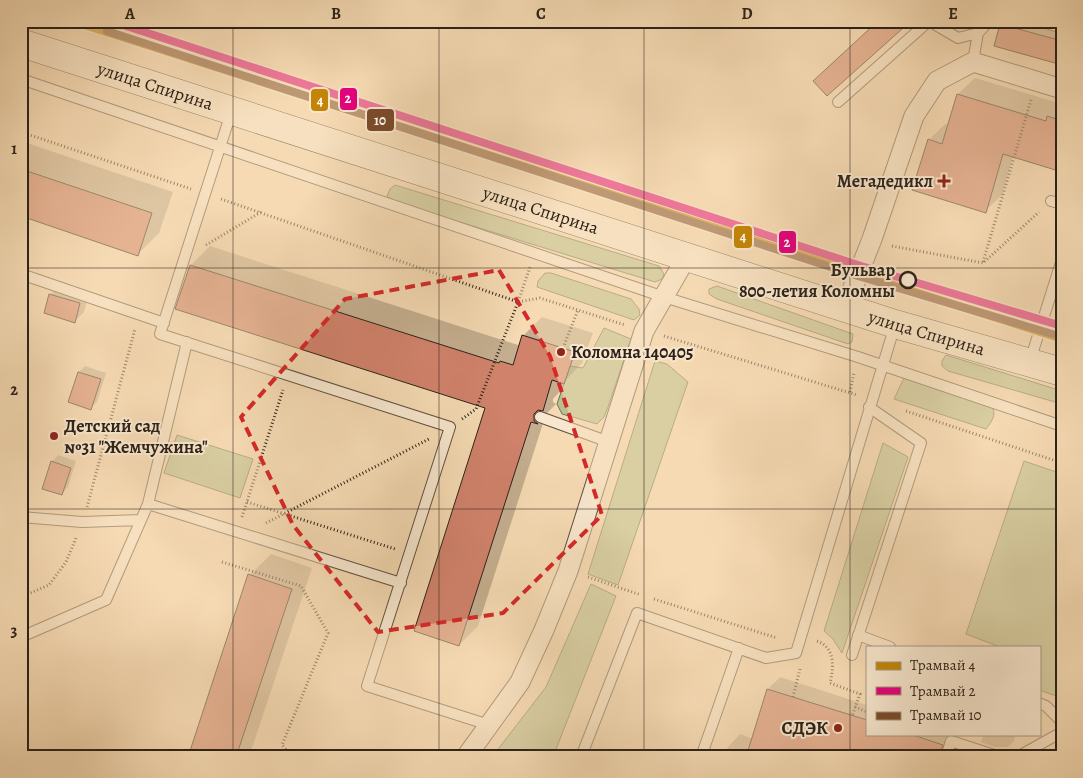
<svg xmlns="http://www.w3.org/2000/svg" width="1083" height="778" font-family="Alegreya,serif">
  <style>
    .green { fill: #b7c190; stroke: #727254 }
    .shadow { fill: #0003 }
    .building { fill: #d0826b; stroke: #2c2219 }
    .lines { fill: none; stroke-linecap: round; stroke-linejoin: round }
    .service-casing { stroke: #5e5040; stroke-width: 12 }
    .minor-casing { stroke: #5e5040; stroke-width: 21 }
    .secondary-casing { stroke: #2c2219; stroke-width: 29 }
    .path { stroke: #2c2219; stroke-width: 3; stroke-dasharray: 1 2.5; stroke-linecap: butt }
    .service { stroke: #f8e7ce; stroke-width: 10 }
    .minor { stroke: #f8e7ce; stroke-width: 19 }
    .secondary { stroke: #f8e7ce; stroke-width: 28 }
    .tram-1-casing { stroke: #f8e7ce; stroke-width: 11 }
    .tram-2-casing { stroke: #f8e7ce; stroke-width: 11 }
    .tram-3-casing { stroke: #f8e7ce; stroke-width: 11 }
    .tram-1 { stroke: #c48506; stroke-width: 8 }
    .tram-2 { stroke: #e5007d; stroke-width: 8 }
    .tram-3 { stroke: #7a4b2a; stroke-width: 8 }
    .marked { fill: none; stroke: #d62828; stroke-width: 4; stroke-dasharray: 10 6; stroke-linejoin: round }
    .grid { fill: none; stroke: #2c2219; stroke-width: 1; stroke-opacity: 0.55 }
    .poi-dot { fill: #8f2418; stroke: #f8e7ce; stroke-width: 2 }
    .stop-dot { fill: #f8e7ce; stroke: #2c2219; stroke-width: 2.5 }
    .labels { text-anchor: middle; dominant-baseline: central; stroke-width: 4; stroke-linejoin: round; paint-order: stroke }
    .street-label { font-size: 18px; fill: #2c2219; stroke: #f8e7ce }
    .poi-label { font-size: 18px; font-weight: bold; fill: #2c2219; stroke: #f8e7ce; text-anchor: end }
    .stop-label { font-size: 18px; font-weight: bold; fill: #2c2219; stroke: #f8e7ce; text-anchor: end }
    .line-badge { stroke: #f8e7ce; stroke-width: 2 }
    .badge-label { font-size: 14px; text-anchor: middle; font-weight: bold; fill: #fff }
    .neatline { fill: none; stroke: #2c2219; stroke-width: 2 }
    .grid-label { font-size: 16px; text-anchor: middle; font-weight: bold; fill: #2c2219 }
  </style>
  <rect width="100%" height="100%" fill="#f5dab3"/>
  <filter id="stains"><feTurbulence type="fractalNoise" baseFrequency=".004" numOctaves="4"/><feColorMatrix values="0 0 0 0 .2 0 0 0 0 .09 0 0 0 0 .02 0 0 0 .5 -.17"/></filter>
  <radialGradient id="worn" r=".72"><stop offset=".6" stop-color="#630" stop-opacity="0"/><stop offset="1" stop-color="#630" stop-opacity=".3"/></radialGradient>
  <path class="green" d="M395 185 659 266 664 274 662 279 655 282 395 202 387 196 390 189Z
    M545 273H551L631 299 639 309 640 315 634 320 537 287 538 281Z
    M717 286 853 334 852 342 848 344 717 299 709 294V289Z
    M604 328 631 339 608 407 604 417 597 424 562 414 557 404 570 366 583 368Z
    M946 355 1062 391V404L948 371 942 366V361Z
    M655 361 667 364 688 382 618 585 588 574Z
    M904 378 992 407C997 415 991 422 986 429L894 399Z
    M177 435 253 459 240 498 164 473Z
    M883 443 908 457 842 653 833 639 824 631Z
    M1024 461 1062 474V698L1039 690V647H1000L966 634Z
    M591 584 616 596 553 757H492L546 687Z"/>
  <path class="shadow" d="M1009 21H1038L1062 32V63L1000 30Z
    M975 78 1062 104V171L1013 156 1002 195 985 211 929 140 945 124 949 125 958 94Z
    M21 141 173 192 159 233 138 254 21 215Z
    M210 246 518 345 523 336 542 317 593 333 582 363 564 382 561 390 553 399V402L556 404 546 414 478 626 459 645 487 407 191 265Z
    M60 285 89 294 84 312 75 321 51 294Z
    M85 366 106 373 97 402 90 408 79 372Z
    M58 455 76 461 68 487 62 494 52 462Z
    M271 554 312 568 249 757H189L250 575Z
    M780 677 867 705V734H952L945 757H724L728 747 740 734 753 739 768 689Z
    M984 734H1016L1014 741 1008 747H995L981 742Z"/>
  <path class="building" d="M878 21H911L827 96 813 81Z
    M1000 24 1062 41V65L994 46Z
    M957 94 1046 121 1047 116 1062 121V172L1003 154 986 213 912 190 928 139 942 144Z
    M21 169 152 213 138 256 21 216Z
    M190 265 499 363 500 361 513 365 522 335 575 352 564 384 552 380 543 411 538 410 534 414V421L538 424 531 422 459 646 414 631 485 408 175 309Z
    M49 294 80 303 75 323 44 313Z
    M78 372 101 379 91 410 68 402Z
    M51 461 71 468 62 495 42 489Z
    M248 574 292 589 236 757H188Z
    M767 689 867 720V734H910L943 745 939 757H746Z"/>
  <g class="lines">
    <defs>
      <path id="service" d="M929 21 958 38 978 33
        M1041 21 1062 28
        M973 62 978 33 989 21
        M21 79 664 297 858 357 1062 426
        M838 102 929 21
        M231 113 160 334 450 427 367 686 489 725
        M1051 201 1062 204
        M21 274 164 323
        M1030 361 1062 259
        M540 417 609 442
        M148 504 401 583
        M21 517 82 522 141 520
        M858 635 890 647
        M21 637 106 600 148 504 187 342
        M852 655 921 443 869 407
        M1039 703 1046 706 1062 722
        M581 757 637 613 766 658 796 653 895 325
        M701 757 739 648
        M946 757 951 741 994 755 1019 756 1062 732"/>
      <path id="minor" d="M845 308 872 239 914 116 937 81 973 62 1062 89
        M466 757 520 682 544 630 568 571 644 331 686 258"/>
      <g id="secondary">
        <path id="s1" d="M21 43 895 324 1062 372"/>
      </g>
    </defs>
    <use href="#service" class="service-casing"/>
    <use href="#minor" class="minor-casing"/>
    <use href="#secondary" class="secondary-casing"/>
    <path class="path" d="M21 132 191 189
      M221 199 518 302 540 298 625 325
      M206 245 261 212
      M892 246 983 263 1039 212
      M983 262 1031 100
      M664 336 857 395
      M563 348 578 310
      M850 392 854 373
      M906 411 1062 463
      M462 419 476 409 518 302 530 267
      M247 502 395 549
      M87 507 135 329
      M242 517 283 390
      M266 523 429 439
      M222 562 301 586 328 633 282 745 293 757
      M588 577 641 595
      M21 597 49 585 66 562 76 538
      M654 599 777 638
      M817 641C835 647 834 667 830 683L860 694 852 716
      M793 697 800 669
      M855 707 867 712"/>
    <use href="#service" class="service"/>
    <use href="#minor" class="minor"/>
    <use href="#secondary" class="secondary"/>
    <defs>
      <path id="tram-1" d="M72 21 1062 339"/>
      <path id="tram-2" d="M111 21 861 266 1062 326"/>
      <path id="tram-3" d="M107 31 858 276 1059 336"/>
    </defs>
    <use href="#tram-1" class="tram-1-casing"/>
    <use href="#tram-2" class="tram-2-casing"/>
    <use href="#tram-3" class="tram-3-casing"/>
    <use href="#tram-1" class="tram-1"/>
    <use href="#tram-2" class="tram-2"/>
    <use href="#tram-3" class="tram-3"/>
  </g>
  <path d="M0 0H1083V778H0ZM499 270 550 356 602 515 503 613 378 632 293 525 241 417 345 299Z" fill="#f5dab3" fill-opacity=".55" fill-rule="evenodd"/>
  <path class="marked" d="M499 270 550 356 602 515 503 613 378 632 293 525 241 417 345 299Z"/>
  <path class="grid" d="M233 21V757M439 21V757M644 21V757M850 21V757M21 268H1062M21 509H1062"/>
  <g class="poi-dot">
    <path d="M941.5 173.5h5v5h5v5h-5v5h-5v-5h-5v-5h5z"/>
    <circle cx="561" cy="352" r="5"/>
    <circle cx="54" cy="436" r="5"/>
    <circle cx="838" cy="728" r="5"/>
  </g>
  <circle class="stop-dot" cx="908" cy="280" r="8"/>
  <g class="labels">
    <g class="street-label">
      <text stroke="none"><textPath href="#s1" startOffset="141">улица Спирина</textPath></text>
      <text stroke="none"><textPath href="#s1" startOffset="546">улица Спирина</textPath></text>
      <text stroke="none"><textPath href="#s1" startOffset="951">улица Спирина</textPath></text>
    </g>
    <g class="poi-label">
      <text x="933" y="181">Мегадедикл</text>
      <text x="571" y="352" text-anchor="start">Коломна 140405</text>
      <text x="64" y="426" text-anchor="start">Детский сад<tspan x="64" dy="21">№31 "Жемчужина"</tspan></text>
      <text x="828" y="728">СДЭК</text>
    </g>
    <g class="stop-label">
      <text x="895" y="270">Бульвар<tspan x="895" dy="21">800-летия Коломны</tspan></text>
    </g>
  </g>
  <g class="line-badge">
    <rect x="339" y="87" width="19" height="24" rx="5" fill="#e5007d"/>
    <rect x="310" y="88" width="19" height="24" rx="5" fill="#c48506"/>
    <rect x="366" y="108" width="29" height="24" rx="5" fill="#7a4b2a"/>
    <rect x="733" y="225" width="20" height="24" rx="5" fill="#c48506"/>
    <rect x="778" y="230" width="19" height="24" rx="5" fill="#e5007d"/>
  </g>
  <g class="badge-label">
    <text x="348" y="103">2</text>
    <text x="320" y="105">4</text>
    <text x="380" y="125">10</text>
    <text x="743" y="241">4</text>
    <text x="787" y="247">2</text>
  </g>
  <rect width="1083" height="778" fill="none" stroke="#f5dab3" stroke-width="55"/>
  <rect x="866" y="646" width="175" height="90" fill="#f8e7ce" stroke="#a69886"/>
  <rect x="876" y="662" width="25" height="8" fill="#c48506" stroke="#a69886"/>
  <text x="910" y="670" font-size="15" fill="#2c2219">Трамвай 4</text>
  <rect x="876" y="687" width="25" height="8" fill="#e5007d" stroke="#a69886"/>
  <text x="910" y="696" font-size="15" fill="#2c2219">Трамвай 2</text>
  <rect x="876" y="712" width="25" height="8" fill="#7a4b2a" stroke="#a69886"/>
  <text x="910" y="720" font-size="15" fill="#2c2219">Трамвай 10</text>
  <rect x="28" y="28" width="1028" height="722" class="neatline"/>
  <g class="grid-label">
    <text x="130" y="19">A</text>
    <text x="336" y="19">B</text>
    <text x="541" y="19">C</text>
    <text x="747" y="19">D</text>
    <text x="953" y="19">E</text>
    <text x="14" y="154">1</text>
    <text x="14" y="395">2</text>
    <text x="14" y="636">3</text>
  </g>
  <rect width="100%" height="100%" filter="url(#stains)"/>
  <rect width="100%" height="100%" fill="url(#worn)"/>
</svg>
